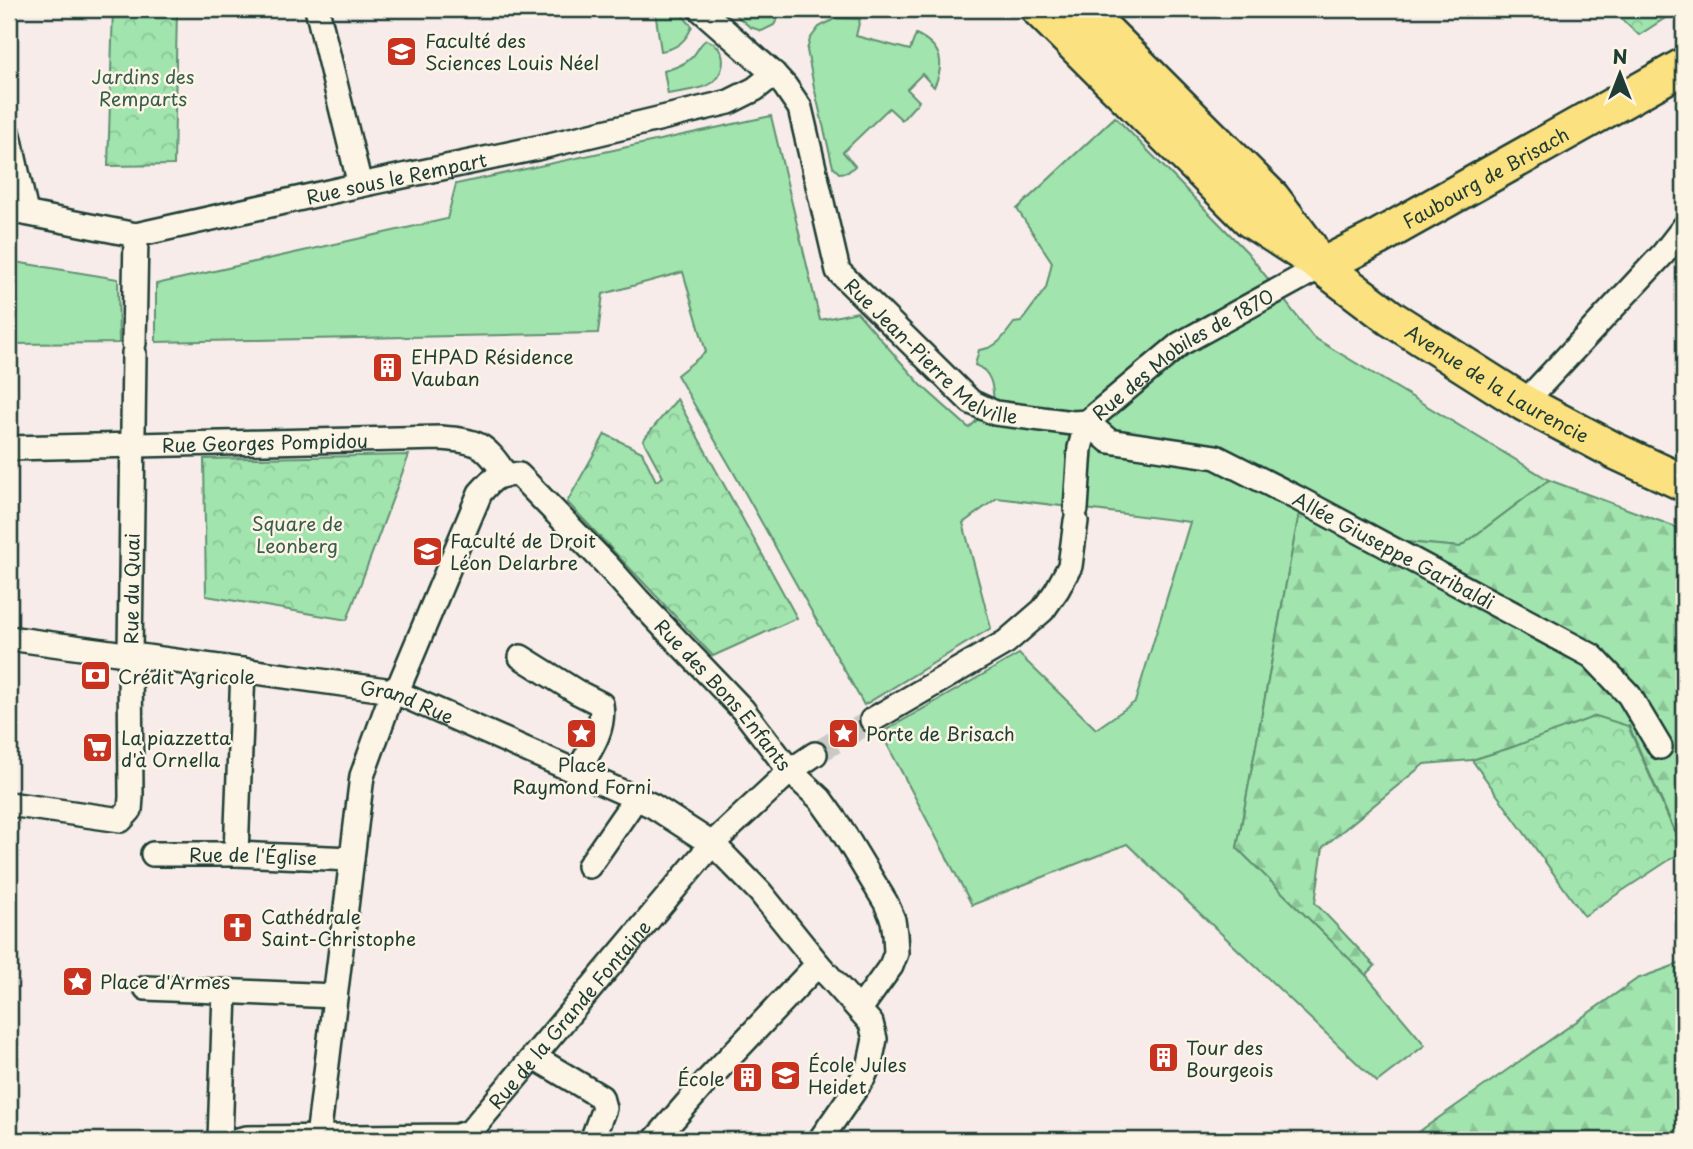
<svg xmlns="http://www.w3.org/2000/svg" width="1693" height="1149" font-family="'Playpen Sans',sans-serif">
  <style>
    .grass { fill: #a1e4ae; stroke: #609071; stroke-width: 2 }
    .forest { fill: url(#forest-firs); stroke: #609071; stroke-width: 2 }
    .park { fill: url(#park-crowns); stroke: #609071; stroke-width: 2 }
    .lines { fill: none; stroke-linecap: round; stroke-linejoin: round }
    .minor-tunnel { stroke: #ccc9c5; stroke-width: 23; stroke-dasharray: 23 11; stroke-linecap: butt }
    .minor-casing { stroke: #1f3d34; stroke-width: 28 }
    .primary-casing { stroke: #1f3d34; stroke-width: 40 }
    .minor { stroke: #fcf5e5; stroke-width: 23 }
    .primary { stroke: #fbe180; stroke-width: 35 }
    .labels { text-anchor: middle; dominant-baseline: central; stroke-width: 5; stroke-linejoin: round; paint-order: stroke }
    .poi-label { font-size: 19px; fill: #1f3d34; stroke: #fcf5e5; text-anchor: start }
    .park-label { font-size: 19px; fill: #395e4c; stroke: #fcf5e5 }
    .street-label { font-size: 19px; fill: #1f3d34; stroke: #fcf5e5 }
  </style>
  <defs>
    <pattern id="forest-firs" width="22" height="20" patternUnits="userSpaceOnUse" patternTransform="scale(1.75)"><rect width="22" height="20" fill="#a1e4ae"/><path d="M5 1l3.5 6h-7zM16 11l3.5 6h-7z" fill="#8ac496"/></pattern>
    <pattern id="park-crowns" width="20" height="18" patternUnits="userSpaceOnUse" patternTransform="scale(1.75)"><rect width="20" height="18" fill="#a1e4ae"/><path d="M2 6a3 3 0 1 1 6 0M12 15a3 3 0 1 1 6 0" fill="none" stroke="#8ac496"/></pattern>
  </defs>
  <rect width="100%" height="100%" fill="#f7ece9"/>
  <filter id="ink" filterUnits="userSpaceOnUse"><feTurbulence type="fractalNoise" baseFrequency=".0143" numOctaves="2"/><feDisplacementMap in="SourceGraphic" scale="14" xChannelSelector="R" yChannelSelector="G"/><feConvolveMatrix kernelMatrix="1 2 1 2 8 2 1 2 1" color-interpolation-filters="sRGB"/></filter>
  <g filter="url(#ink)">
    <path class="grass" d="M672 9 681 14 692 26C687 40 676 49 661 51L655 11Z
      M729 9H783L774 25 762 31 750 27Z
      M836 18 860 19 856 36 910 50 916 34C941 46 946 62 934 87L922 74 907 89 919 101 902 120 889 108 843 152 855 166 848 172 839 173 833 167 814 87 807 50 810 39 819 27Z
      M706 40C730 46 727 77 706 86 695 90 680 92 668 94L664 71C674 68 684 65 691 58 698 52 699 44 706 40Z
      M771 116 820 320 857 312 921 385 969 428 994 403C993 387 992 371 975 365L979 350C998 348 1003 337 1014 323L1021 322 1046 288 1052 262 1017 209 1115 117 1247 252 1313 337 1549 480 1460 547 1405 542 1300 508 1237 848 1366 975 1425 1045 1377 1082 1127 844 972 905 881 733 1019 654 1096 729 1135 702 1190 522 997 498 963 523 991 628 864 705 730 466 677 375 706 352 683 272 603 294 598 333 156 342V284L447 219 456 184Z
      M9 261 118 279 119 343 9 344Z"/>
    <path class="forest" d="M1549 480 1684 530V852L1629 726 1510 748 1472 760 1424 764 1323 847 1315 903 1375 966 1366 975 1237 848 1300 508 1405 542 1460 547Z
      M1684 962V1140H1407L1637 979Z"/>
    <path class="park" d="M113 9H177L174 165 108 166Z
      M1610 9H1679L1639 35Z
      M677 399 797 618 713 656 567 502 605 434 642 452 656 481 663 477 643 440Z
      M409 455 347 620 206 596 204 459Z
      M1596 716 1628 726 1683 851 1584 916 1472 760 1510 748Z"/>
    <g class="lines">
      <path class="minor-tunnel" d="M815 754 872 720"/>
      <defs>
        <g id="minor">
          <path d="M317 9 360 185"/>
          <path id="s1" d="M700 9 774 74 785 86 800 108 838 271 971 402 995 413 1073 423 1087 422"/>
          <path d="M9 135 26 213"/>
          <path id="s2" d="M9 210 136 235 360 185 537 148 729 102 755 89 774 74"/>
          <path d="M134 343 136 235"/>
          <path d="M1524 403 1663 254 1684 227"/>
          <path id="s3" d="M1087 422 1109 441 1216 457 1297 498 1592 656 1629 695 1660 747"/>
          <path id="s4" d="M9 448 441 438C478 441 484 443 505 474"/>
          <path id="s5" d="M1076 509 1080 448 1087 422 1180 344 1322 266"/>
          <path id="s6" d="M9 638 393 691 636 798 653 806 712 844 719 850 760 892 818 964 871 1023 875 1039 870 1063 863 1078 820 1140"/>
          <path d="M521 657 577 692 601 704C605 730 590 750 577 772"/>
          <path d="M872 720 1006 642 1043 610 1057 590 1070 566 1076 521"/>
          <path id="s7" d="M9 804 121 820 130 810 131 797 130 655 134 353"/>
          <path id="s8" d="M153 854H236L352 859"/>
          <path d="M236 854 243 670"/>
          <path d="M589 866 636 798"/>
          <path d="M146 988 335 996"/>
          <path d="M534 1057 601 1097 604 1108 592 1140"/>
          <path id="s9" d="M318 1138 362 776 393 691 400 684 480 493C493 478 498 473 519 475L606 564 638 600 743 710 790 771 820 799 840 827 886 903 893 920 895 934 896 953 891 966 860 1009"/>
          <path d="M220 1140 225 992"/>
          <path id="s10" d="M238 1140 247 1138 457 1136 470 1132 712 844 790 771 815 754"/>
          <path d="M655 1140 704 1084 818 964"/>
        </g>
        <g id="primary">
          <path id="s11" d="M1039 9 1251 220 1322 266 1392 319 1524 403 1615 451 1684 483"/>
          <path d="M1083 9 1272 198 1309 247"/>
          <path id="s12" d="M1322 266 1377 238 1684 66"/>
        </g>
      </defs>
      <use href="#minor" class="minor-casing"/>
      <use href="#primary" class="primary-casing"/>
      <use href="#minor" class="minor"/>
      <use href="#primary" class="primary"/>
    </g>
  </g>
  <defs>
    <symbol id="university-square" viewBox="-11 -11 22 22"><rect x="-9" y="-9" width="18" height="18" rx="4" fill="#c8321e" stroke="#fcf5e5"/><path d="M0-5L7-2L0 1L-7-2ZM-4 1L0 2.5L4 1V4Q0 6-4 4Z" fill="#fff"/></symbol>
    <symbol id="building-square" viewBox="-11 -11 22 22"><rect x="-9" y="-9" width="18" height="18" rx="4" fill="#c8321e" stroke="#fcf5e5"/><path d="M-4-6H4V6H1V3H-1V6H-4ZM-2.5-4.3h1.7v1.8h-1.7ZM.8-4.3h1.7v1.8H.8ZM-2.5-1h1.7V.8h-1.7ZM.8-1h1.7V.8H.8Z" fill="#fff"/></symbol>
    <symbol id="bank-square" viewBox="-11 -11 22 22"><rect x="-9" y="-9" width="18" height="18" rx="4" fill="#c8321e" stroke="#fcf5e5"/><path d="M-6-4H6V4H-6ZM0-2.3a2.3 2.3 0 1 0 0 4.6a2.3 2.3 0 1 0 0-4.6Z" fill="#fff"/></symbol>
    <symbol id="sight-square" viewBox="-11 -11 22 22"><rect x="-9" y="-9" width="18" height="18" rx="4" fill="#c8321e" stroke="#fcf5e5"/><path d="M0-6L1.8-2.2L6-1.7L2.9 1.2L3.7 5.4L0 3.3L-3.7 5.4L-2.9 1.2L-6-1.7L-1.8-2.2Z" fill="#fff"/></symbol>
    <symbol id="supermarket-square" viewBox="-11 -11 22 22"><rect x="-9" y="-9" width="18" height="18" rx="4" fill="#c8321e" stroke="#fcf5e5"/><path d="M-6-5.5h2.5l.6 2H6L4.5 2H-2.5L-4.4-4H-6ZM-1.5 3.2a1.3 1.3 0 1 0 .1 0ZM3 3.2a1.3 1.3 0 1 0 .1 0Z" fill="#fff"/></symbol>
    <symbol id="church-square" viewBox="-11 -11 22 22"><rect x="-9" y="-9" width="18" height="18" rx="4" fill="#c8321e" stroke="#fcf5e5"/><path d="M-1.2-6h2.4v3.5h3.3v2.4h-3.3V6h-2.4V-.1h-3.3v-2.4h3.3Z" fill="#fff"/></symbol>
    <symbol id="school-square" viewBox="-11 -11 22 22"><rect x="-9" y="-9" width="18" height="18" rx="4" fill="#c8321e" stroke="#fcf5e5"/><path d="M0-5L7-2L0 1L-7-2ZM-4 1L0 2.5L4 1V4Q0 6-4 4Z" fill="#fff"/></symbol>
  </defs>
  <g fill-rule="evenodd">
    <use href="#university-square" x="384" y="34" width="35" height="35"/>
    <use href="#building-square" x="370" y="350" width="35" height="35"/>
    <use href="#university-square" x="410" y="534" width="35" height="35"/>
    <use href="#bank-square" x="78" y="658" width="35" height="35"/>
    <use href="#sight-square" x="564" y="716" width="35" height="35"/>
    <use href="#sight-square" x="826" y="716" width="35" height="35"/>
    <use href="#supermarket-square" x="80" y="730" width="35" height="35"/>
    <use href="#church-square" x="220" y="910" width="35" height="35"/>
    <use href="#sight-square" x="60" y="964" width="35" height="35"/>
    <use href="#building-square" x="1146" y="1040" width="35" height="35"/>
    <use href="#school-square" x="768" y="1058" width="35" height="35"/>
    <use href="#building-square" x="730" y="1060" width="35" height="35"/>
  </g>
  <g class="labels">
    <g class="poi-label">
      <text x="425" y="40">Faculté des<tspan x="425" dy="22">Sciences Louis Néel</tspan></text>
      <text x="411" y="356">EHPAD Résidence<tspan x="411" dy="22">Vauban</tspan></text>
      <text x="450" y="540">Faculté de Droit<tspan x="450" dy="22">Léon Delarbre</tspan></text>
      <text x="118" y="676">Crédit Agricole</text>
      <text x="866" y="733">Porte de Brisach</text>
      <text x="121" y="737">La piazzetta<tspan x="121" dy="22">d'à Ornella</tspan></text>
      <text x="582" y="764" text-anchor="middle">Place<tspan x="582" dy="22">Raymond Forni</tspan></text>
      <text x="261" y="916">Cathédrale<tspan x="261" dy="22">Saint-Christophe</tspan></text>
      <text x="100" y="981">Place d'Armes</text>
      <text x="1186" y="1047">Tour des<tspan x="1186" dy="22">Bourgeois</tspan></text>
      <text x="808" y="1064">École Jules<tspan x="808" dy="22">Heidet</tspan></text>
      <text x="725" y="1078" text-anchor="end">École</text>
    </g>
    <g class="park-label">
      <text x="143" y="76">Jardins des<tspan x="143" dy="22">Remparts</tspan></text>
      <text x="297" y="523">Square de<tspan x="297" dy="22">Leonberg</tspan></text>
    </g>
    <g class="street-label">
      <text stroke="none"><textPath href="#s12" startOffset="186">Faubourg de Brisach</textPath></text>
      <text stroke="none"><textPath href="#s2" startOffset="396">Rue sous le Rempart</textPath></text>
      <text stroke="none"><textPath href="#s1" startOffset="434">Rue Jean-Pierre Melville</textPath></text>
      <text stroke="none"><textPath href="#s5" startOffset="206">Rue des Mobiles de 1870</textPath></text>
      <text stroke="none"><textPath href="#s11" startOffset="595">Avenue de la Laurencie</textPath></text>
      <text stroke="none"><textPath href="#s4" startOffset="256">Rue Georges Pompidou</textPath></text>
      <text stroke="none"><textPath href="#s3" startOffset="338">Allée Giuseppe Garibaldi</textPath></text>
      <text stroke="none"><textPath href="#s7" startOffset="348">Rue du Quai</textPath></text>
      <text stroke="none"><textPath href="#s9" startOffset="1018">Rue des Bons Enfants</textPath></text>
      <text stroke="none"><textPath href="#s6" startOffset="404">Grand Rue</textPath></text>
      <text stroke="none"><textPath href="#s8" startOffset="100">Rue de l'Église</textPath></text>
      <text stroke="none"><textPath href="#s10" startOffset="387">Rue de la Grande Fontaine</textPath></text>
    </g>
  </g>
  <rect width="1693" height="1149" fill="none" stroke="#fcf5e5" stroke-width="35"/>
  <rect x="18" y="18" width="1658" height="1114" fill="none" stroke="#1f3d34" stroke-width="2.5" filter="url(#ink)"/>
  <g transform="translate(1620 74)" stroke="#fcf5e5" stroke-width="5" paint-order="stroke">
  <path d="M0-5L12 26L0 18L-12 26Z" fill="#1f3d34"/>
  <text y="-10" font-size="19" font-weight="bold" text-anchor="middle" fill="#1f3d34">N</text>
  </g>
</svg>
